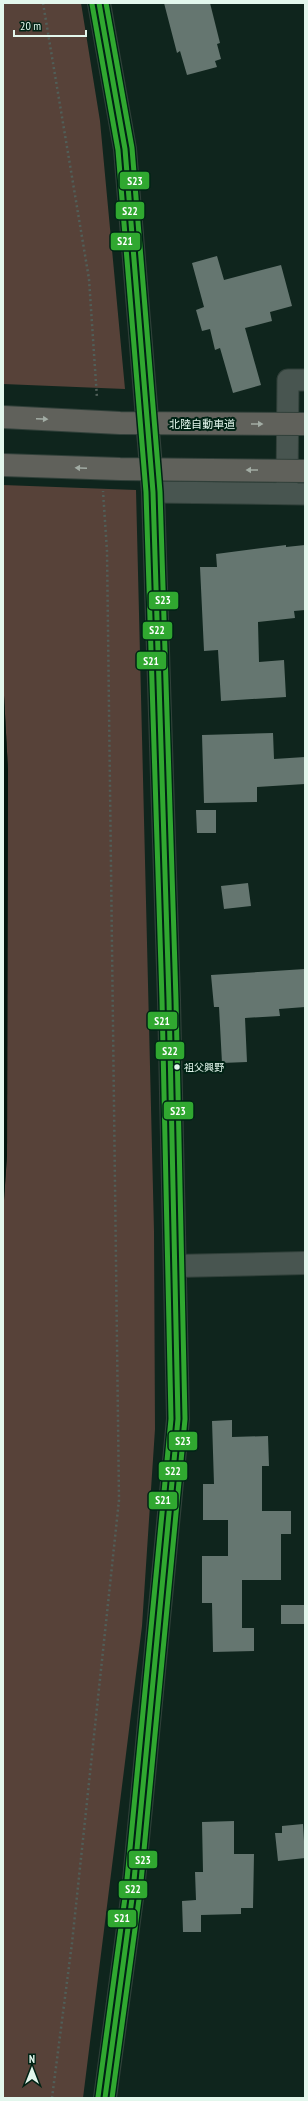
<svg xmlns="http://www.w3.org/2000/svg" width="308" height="2101" font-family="'PT Sans Narrow','Noto Sans JP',sans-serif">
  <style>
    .green { fill: #574239 }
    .water { fill: #01160d }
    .building { fill: #657670 }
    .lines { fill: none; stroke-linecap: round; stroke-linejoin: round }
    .minor-casing { stroke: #31403a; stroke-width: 23 }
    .tertiary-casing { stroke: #31403a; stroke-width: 24 }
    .primary-casing { stroke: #31403a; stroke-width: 24 }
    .path { stroke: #515f59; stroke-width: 2.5; stroke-dasharray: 2 3; stroke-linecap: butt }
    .minor { stroke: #485550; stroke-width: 21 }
    .tertiary { stroke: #485550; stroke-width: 22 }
    .primary { stroke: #575e58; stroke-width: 22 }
    .motorway-bridge-casing { stroke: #31403a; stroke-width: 24; stroke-linecap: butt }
    .motorway-bridge { stroke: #60615b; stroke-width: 22 }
    .bus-1-casing { stroke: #002315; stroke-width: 8 }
    .bus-2-casing { stroke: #002315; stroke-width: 8 }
    .bus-3-casing { stroke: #002315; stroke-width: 8 }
    .bus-1 { stroke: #30a830; stroke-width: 5 }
    .bus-2 { stroke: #30a830; stroke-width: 5 }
    .bus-3 { stroke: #30a830; stroke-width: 5 }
    .oneway { fill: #a2aca4 }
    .bus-dot { fill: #e3f7ed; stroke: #002315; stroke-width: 1.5 }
    .labels { text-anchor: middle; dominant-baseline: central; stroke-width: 4; stroke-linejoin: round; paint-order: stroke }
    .bus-label { font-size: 10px; fill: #e3f7ed; stroke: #002315; text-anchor: start }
    .street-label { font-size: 11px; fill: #e3f7ed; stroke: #002315 }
    .line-badge { stroke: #002315; stroke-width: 1.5 }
    .badge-label { font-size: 11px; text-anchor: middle; font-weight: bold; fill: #fff }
  </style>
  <rect width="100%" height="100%" fill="#0f251d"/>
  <path class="green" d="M3 3H81L100 121 125 389 3 384Z
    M3 485 136 490 154 1231 155 1429 142 1626 83 2098H3V1215L7 1155 8 770 3 677Z"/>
  <path class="water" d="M3 677 8 770 7 1155 3 1215Z"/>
  <path class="building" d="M164 3H210L220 43 217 44 221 59 215 61 217 67 187 75 180 51 177 53Z
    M217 256 224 280 281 265 292 306 270 312 272 321 245 328 261 385 233 393 220 348 215 350 210 329 202 331 196 310 204 307 192 263Z
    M286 545V547L305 545V610L294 611 295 618 258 622 259 662 284 660 286 697 221 701 218 650 204 651 200 567H217L216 554Z
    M273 733 274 759 305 757V784L257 787V802L204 803 202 735Z
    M196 810H216V833H197Z
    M248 883 251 906 224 909 221 886Z
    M305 969V1007L279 1009 280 1016 245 1018 247 1062 222 1063 219 1007H214L211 975Z
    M232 1420V1437L268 1436 269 1466H262V1511H291V1534H281V1580H242V1628H254V1651L213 1652 212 1603H202V1556H228V1520H203V1484H214L212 1421Z
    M281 1605H305V1624H281Z
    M234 1821V1854H254L253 1908H241V1914L201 1915V1932H183L182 1901 196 1900 195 1872H203L202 1822Z
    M303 1824 305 1858 278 1861 275 1833H282V1826Z"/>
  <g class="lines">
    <defs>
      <path id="minor" d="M287 488 288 380H305
        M153 492 305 494"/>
      <path id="tertiary" d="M175 1266 305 1263"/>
      <path id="primary" d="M99 3 125 149 153 492 169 1000 178 1419 133 1891 105 2098"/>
    </defs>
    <use href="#minor" class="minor-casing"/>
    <use href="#tertiary" class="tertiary-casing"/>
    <use href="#primary" class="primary-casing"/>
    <path class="path" d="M43 3 89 279 97 398
      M52 2098 72 1943 119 1500 107 551 103 491"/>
    <use href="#minor" class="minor"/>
    <use href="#tertiary" class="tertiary"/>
    <use href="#primary" class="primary"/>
    <defs>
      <path id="motorway-bridge" d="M3 417 120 423 305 424
        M3 465 120 469 305 471"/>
    </defs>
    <use href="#motorway-bridge" class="motorway-bridge-casing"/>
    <use href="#motorway-bridge" class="motorway-bridge"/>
    <defs>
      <path id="bus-1" d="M99 3 125 149 153 492 169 1000 178 1419 133 1891 105 2098"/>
      <path id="bus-2" d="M92 4 118 150 146 492 162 1000 171 1419 126 1890 98 2097"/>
      <path id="bus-3" d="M106 3 132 148 160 492 176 1000 185 1419 140 1892 112 2098"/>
    </defs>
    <use href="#bus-1" class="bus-1-casing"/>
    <use href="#bus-2" class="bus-2-casing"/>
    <use href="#bus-3" class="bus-3-casing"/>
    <use href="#bus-1" class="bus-1"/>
    <use href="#bus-2" class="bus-2"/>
    <use href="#bus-3" class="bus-3"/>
  </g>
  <defs><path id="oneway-solid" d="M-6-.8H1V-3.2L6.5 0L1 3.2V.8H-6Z"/></defs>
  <g class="oneway">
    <use href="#oneway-solid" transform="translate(42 419) rotate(3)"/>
    <use href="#oneway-solid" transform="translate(257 424)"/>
    <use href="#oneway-solid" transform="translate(81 468) rotate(-178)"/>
    <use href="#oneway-solid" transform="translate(252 470) rotate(-180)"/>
  </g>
  <circle class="bus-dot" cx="177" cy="1067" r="3.5"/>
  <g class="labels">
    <g class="bus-label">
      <text x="184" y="1067">祖父興野</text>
    </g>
    <g class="street-label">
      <text x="202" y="424">北陸自動車道</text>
    </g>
  </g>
  <g class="line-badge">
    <rect x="119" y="171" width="31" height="19" rx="4" fill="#30a830"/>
    <rect x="115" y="201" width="30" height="19" rx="4" fill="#30a830"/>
    <rect x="110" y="232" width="31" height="19" rx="4" fill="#30a830"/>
    <rect x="148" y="591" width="31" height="19" rx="4" fill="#30a830"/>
    <rect x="142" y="621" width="31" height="19" rx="4" fill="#30a830"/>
    <rect x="136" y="651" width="31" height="19" rx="4" fill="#30a830"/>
    <rect x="147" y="1011" width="31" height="19" rx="4" fill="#30a830"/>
    <rect x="155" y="1041" width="30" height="19" rx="4" fill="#30a830"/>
    <rect x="163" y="1101" width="31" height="19" rx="4" fill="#30a830"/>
    <rect x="168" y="1431" width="30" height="20" rx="4" fill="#30a830"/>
    <rect x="158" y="1461" width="30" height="20" rx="4" fill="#30a830"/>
    <rect x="148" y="1491" width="30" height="19" rx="4" fill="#30a830"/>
    <rect x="128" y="1850" width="30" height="19" rx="4" fill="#30a830"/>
    <rect x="118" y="1880" width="30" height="19" rx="4" fill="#30a830"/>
    <rect x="107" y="1909" width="30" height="19" rx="4" fill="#30a830"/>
  </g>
  <g class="badge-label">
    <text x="135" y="185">S23</text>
    <text x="130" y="215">S22</text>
    <text x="125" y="245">S21</text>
    <text x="163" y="604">S23</text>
    <text x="157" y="634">S22</text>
    <text x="151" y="665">S21</text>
    <text x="162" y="1025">S21</text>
    <text x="170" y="1055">S22</text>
    <text x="178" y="1115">S23</text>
    <text x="183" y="1445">S23</text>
    <text x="173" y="1475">S22</text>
    <text x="163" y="1504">S21</text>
    <text x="143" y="1864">S23</text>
    <text x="133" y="1893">S22</text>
    <text x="122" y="1922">S21</text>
  </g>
  <rect width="308" height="2101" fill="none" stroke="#e3f7ed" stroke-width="8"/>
  <g transform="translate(32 2069)" stroke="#002315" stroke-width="3" paint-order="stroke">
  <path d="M0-3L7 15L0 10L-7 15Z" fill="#e3f7ed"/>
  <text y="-6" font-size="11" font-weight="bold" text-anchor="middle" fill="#e3f7ed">N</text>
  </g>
  <path d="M14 30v6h72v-6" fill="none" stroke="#e3f7ed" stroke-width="2"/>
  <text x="20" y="30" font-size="12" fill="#e3f7ed" stroke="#002315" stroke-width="3" paint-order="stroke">20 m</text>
</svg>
